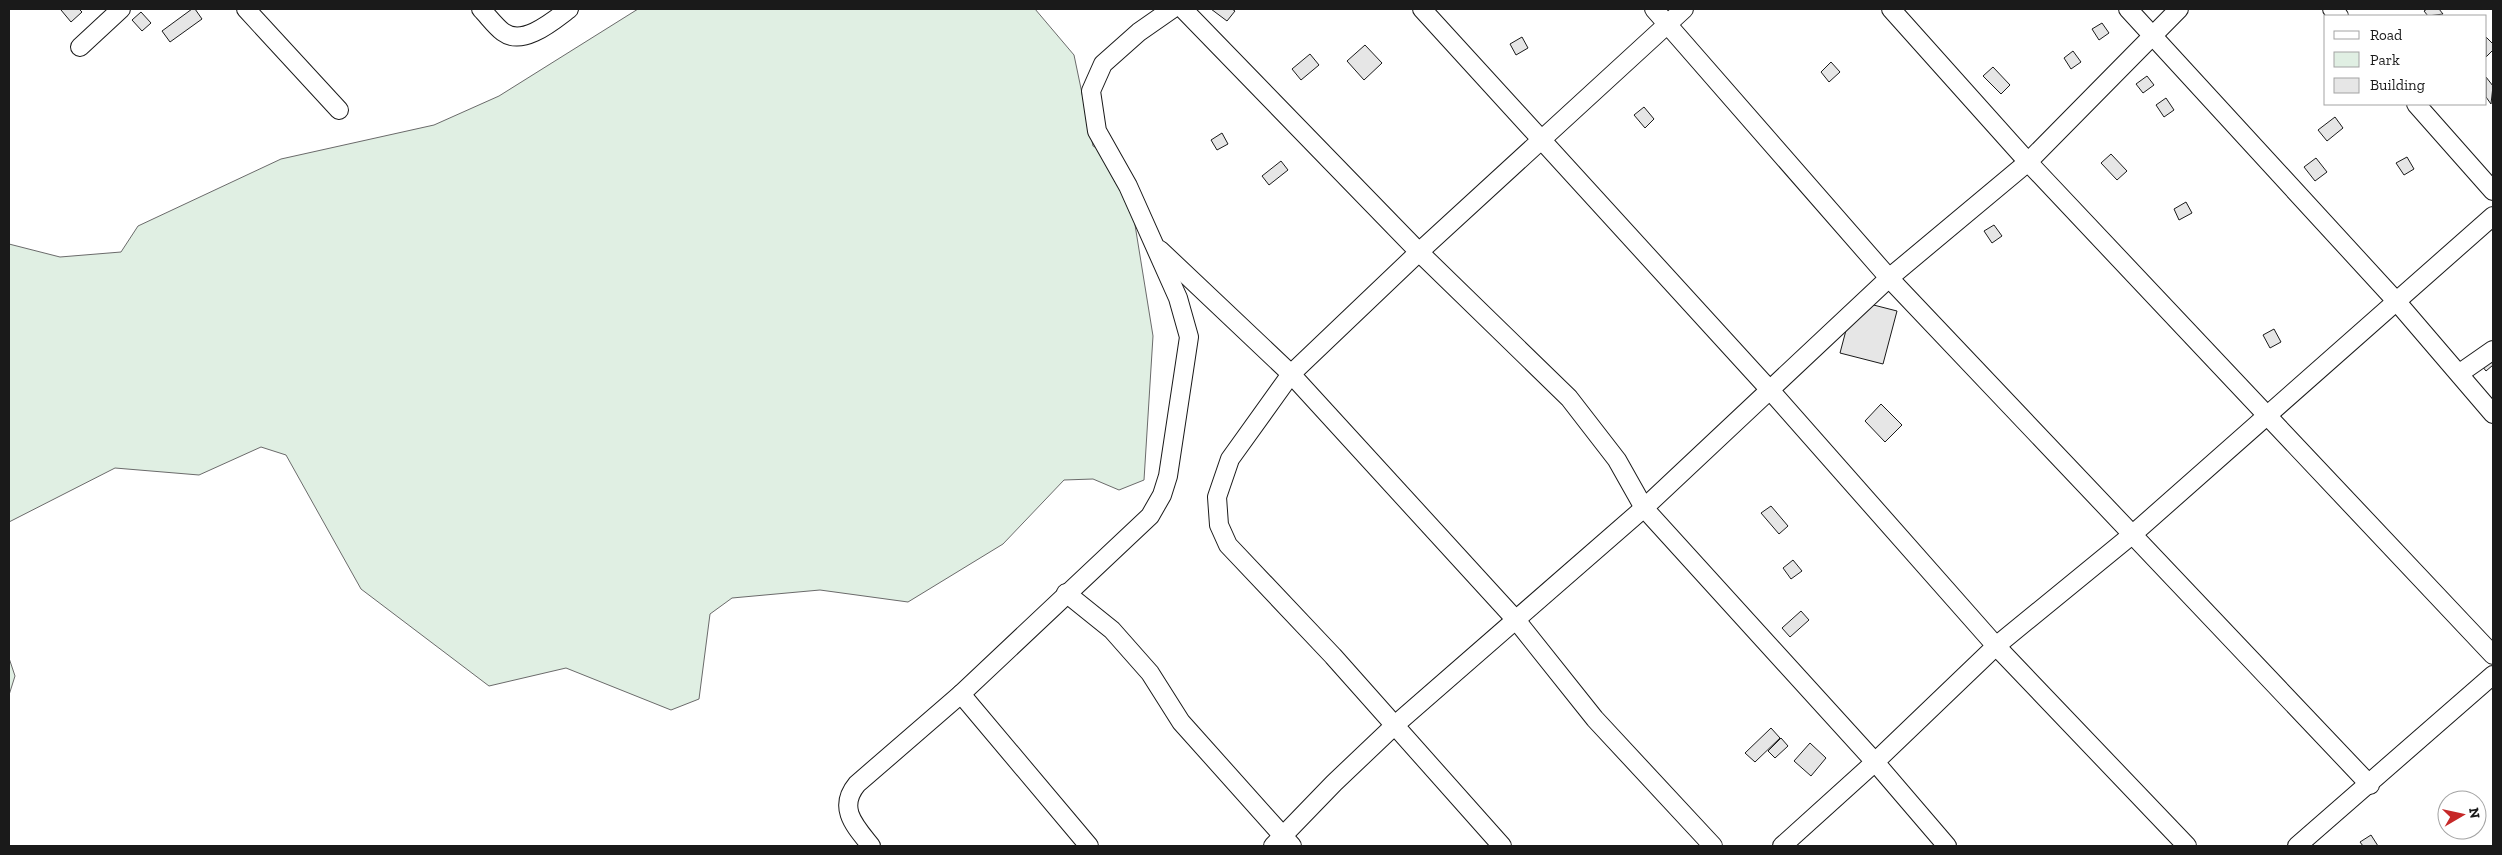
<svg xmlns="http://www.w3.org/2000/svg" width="2502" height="855" font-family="'Zilla Slab',serif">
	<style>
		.green { fill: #e0efe3; stroke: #6a6a6a }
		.building { fill: #e6e6e6; stroke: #1a1a1a }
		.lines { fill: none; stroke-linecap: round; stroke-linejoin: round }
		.minor-casing { stroke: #1a1a1a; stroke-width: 20 }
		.minor { stroke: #fff; stroke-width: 18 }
	</style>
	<rect width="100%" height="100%" fill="#fff"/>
	<!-- green -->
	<g class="green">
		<polygon points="638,9 1035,9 1074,55 1093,146 1125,163 1153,336 1144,480 1119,490 1093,479 1064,480 1003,544 908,602 820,590 732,598 710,614 699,699 671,710 566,668 489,686 361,589 286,455 261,447 199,475 115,468 9,522 9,244 60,257 121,252 138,226 281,159 434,125 499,96"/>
		<polygon points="9,658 15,676 9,695"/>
	</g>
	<!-- building -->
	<g class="building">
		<polygon points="63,9 79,9 82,12 71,22 61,10"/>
		<polygon points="192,9 195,9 202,19 170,42 162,31"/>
		<polygon points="1211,9 1232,9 1235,11 1227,21"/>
		<polygon points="2427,9 2439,9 2443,14 2428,16 2424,11"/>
		<polygon points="141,12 151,23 142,31 132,20"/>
		<polygon points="2102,23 2109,33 2099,40 2092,29"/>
		<polygon points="1522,37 1528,48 1516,55 1510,44"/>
		<polygon points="2486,37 2493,44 2493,50 2486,57"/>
		<polygon points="1365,45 1382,63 1364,80 1347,61"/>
		<polygon points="2073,51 2081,62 2071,69 2064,58"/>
		<polygon points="1310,54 1319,65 1301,80 1292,69"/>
		<polygon points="1831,62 1840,72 1829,82 1821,72"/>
		<polygon points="1993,67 2010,85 2001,94 1983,76"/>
		<polygon points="2147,76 2154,85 2143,93 2136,84"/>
		<polygon points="2486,77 2493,86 2491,104 2486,97"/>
		<polygon points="2166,98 2174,110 2164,117 2156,105"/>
		<polygon points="1644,107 1654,119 1645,128 1634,115"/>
		<polygon points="2335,117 2343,128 2327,141 2318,130"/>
		<polygon points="1222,133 1228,144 1217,150 1211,140"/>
		<polygon points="2111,154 2127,171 2117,180 2101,163"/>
		<polygon points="2407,157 2414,169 2404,175 2396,163"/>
		<polygon points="2316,158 2327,172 2315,181 2304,167"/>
		<polygon points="1281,161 1288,170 1269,185 1262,176"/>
		<polygon points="2186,202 2192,213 2179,220 2174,209"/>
		<polygon points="1994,225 2002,236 1992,243 1984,231"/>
		<polygon points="1854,300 1897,311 1883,364 1840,353"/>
		<polygon points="2274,329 2281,342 2270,348 2263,335"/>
		<polygon points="2488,354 2493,365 2486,371 2478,361"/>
		<polygon points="1881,404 1902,425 1885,442 1865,421"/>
		<polygon points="1771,506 1788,526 1779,534 1761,513"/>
		<polygon points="1793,560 1802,571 1791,579 1783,568"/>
		<polygon points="1801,611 1809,620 1790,637 1782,628"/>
		<polygon points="1771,728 1780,738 1755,762 1745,753"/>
		<polygon points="1781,738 1788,746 1775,758 1768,751"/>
		<polygon points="1810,743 1826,758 1811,776 1794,761"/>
		<polygon points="2371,835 2378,846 2363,846 2360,842"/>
	</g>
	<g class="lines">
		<!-- minor casing -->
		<g class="minor-casing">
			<g id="minor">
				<polyline points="246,9 339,110"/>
				<path d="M481 9C488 16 495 26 503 32 523 47 553 21 569 9"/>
				<polyline points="1183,9 1419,252 1569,398 1617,460 1644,508 1875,762 1947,846"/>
				<polyline points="1422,9 1769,389 1996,646 2187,846"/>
				<polyline points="1654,9 1889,278 2370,785"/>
				<polyline points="1891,9 2028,162 2493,655"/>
				<polyline points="2128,9 2397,302 2493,414"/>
				<polyline points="2332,9 2339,16"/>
				<polyline points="80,47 121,9"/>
				<polyline points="2416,104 2493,191"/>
				<polyline points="1160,250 1291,374 1516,620 1595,719 1713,846"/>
				<polyline points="2460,373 2493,350"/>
				<polyline points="1066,593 1112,630 1150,673 1181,722 1292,846"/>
				<polyline points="961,694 1089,846"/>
				<path d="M871 846C855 826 837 808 857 784L961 694 1150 516 1162 495 1168 476 1189 337 1178 298 1128 186 1097 131 1091 91 1103 64 1139 32 1172 9"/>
				<polyline points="1273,846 1334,783 1395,725 1644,508 1889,278 2028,162 2179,9"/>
				<polyline points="1502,846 1333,656 1228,545 1219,525 1217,497 1230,459 1291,374 1419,252 1684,9"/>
				<polyline points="1782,846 1875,762 1996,646 2133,534 2493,216"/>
				<polyline points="2297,846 2493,675"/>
			</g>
		</g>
		<!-- minor -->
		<use href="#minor" class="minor"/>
	</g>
	<!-- border -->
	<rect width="2502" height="855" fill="none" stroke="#1a1a1a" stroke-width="20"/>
	<!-- legend -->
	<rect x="2324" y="15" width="162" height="90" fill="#ffffff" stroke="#a3a3a3"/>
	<rect x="2334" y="31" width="25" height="8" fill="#ffffff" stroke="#a3a3a3"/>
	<text x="2370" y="40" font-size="15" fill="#1a1a1a">Road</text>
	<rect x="2334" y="52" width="25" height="15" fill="#e0efe3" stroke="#a3a3a3"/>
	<text x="2370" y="65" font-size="15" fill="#1a1a1a">Park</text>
	<rect x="2334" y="78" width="25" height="15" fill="#e6e6e6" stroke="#a3a3a3"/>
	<text x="2370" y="90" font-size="15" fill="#1a1a1a">Building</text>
	<!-- north arrow -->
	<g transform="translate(2462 815) rotate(81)"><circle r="24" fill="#ffffff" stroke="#a3a3a3"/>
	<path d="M0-4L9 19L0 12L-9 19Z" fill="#c62828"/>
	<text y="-8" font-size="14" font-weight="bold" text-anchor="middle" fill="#1a1a1a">N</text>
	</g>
</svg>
